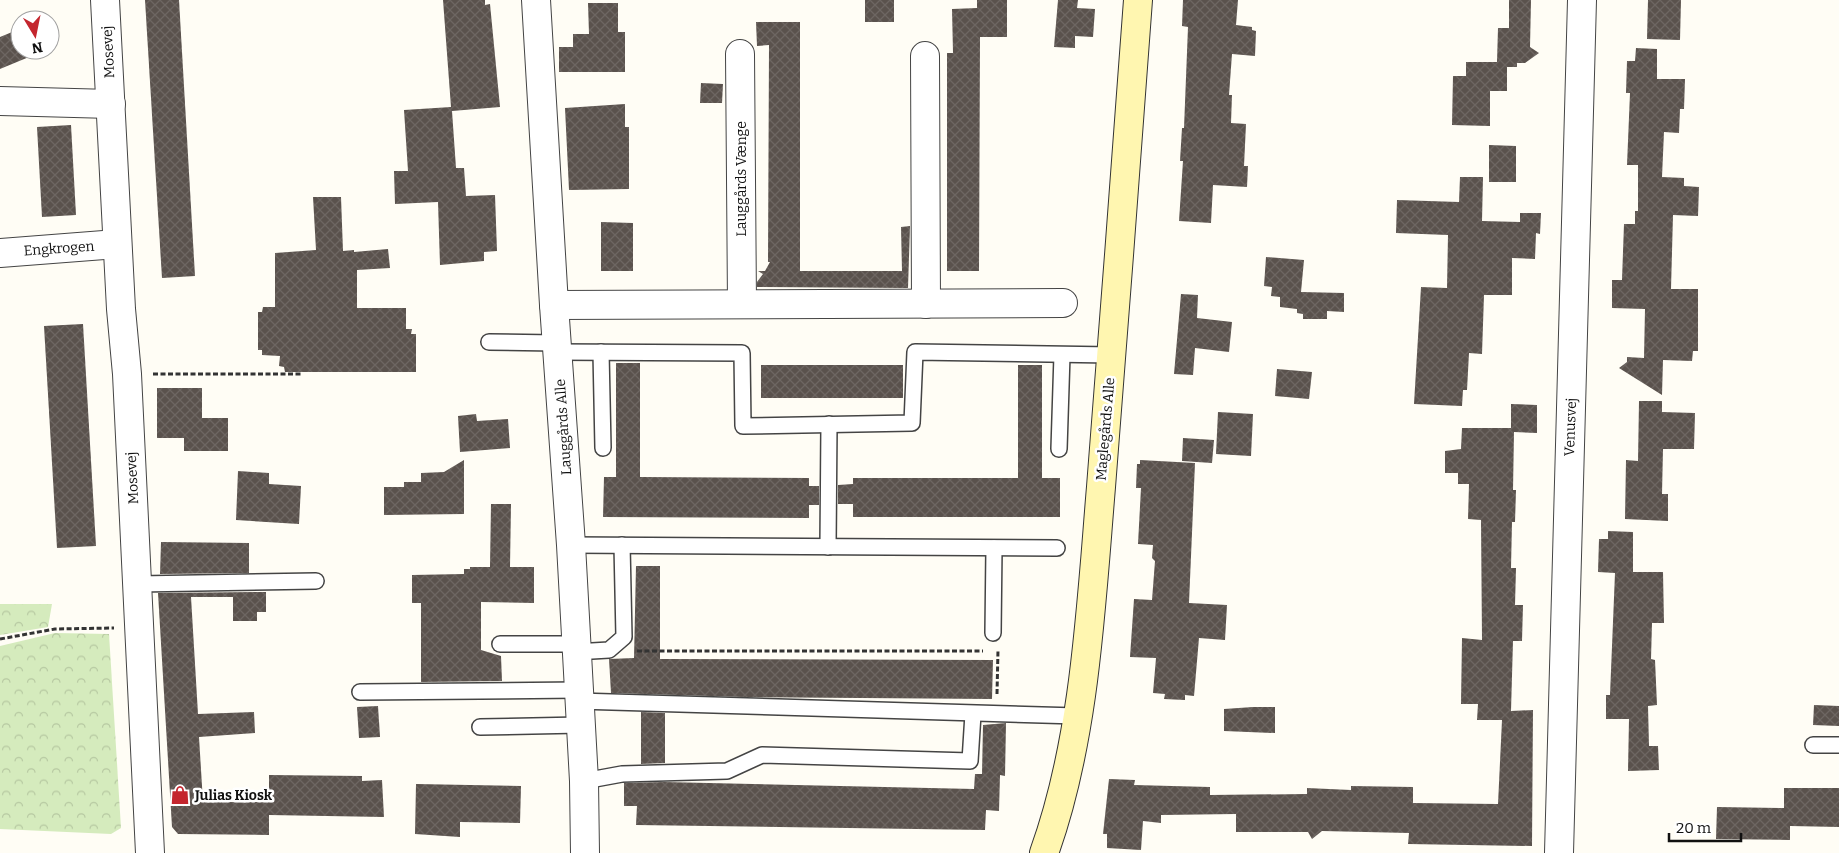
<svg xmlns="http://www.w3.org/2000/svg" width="1839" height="853" font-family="Bitter,serif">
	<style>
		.park { fill: url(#park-crowns) }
		.building { fill: url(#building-cross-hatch) }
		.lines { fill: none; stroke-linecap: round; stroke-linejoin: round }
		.lane-casing { stroke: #444; stroke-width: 18 }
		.street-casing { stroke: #444; stroke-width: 30 }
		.secondary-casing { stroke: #333; stroke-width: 30 }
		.path { stroke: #333; stroke-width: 3; stroke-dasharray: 5 2.5; stroke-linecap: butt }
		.lane { stroke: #fff; stroke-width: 15 }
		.street { stroke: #fff; stroke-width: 28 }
		.secondary { stroke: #fff6b0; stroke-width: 28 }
		.labels { text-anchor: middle; stroke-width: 5; stroke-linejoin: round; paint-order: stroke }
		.street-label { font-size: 14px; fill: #111; stroke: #fff }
		.poi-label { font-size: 14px; font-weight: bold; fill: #111; stroke: #fff; text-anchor: start }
	</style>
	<defs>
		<pattern id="park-crowns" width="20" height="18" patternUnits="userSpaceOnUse" patternTransform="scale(1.25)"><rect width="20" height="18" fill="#d5ebbd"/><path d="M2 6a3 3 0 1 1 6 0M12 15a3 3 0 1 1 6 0" fill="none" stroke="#b6c8a1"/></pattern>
		<pattern id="building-cross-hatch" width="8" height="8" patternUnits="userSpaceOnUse" patternTransform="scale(1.25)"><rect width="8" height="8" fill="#5a524d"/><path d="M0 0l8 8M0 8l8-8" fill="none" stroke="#6d6662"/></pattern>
	</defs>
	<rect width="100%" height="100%" fill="#fffdf5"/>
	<!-- park -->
	<g class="park">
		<polygon points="0,604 52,604 48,627 0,635"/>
		<polygon points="55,633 109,634 121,828 111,834 0,829 0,646"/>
	</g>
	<!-- building -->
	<g class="building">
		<polygon points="145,0 179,0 195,276 162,278"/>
		<polygon points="443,0 485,0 485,5 490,4 500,107 452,111 456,168 464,168 466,196 495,195 497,251 484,252 484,261 440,265 438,202 395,204 394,171 408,171 404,110 451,107"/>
		<rect x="865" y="0" width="29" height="22"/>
		<polygon points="977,0 1007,0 1007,37 980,37 979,271 947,271 947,53 953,53 952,9 977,8"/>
		<polygon points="1058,0 1078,0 1077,8 1095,9 1093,37 1075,36 1075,48 1054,47"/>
		<polygon points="1183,0 1238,0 1236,25 1252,27 1252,30 1256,31 1255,56 1232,54 1229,95 1232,95 1231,123 1246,124 1244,166 1248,166 1247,187 1213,185 1211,223 1179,221 1183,161 1180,161 1182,128 1184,128 1188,27 1182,26"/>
		<polygon points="1509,0 1531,0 1530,47 1539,53 1525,63 1517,63 1517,67 1507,67 1507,91 1490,91 1490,126 1452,125 1453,76 1466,76 1466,62 1497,62 1498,28 1509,28"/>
		<polygon points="1648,0 1681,0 1680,40 1647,39"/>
		<polygon points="588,3 618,3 618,32 625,32 625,72 559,72 559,47 573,47 573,34 589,34"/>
		<polygon points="756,22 800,22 800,271 902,271 901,227 910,226 908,288 757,287 757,282 763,274 758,271 765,271 770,262 768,262 769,45 757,46"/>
		<polygon points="17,30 20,36 20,50 26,50 29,57 0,69 0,37"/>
		<polygon points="1636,48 1657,49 1657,79 1685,79 1684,109 1680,109 1679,133 1664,132 1662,177 1684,178 1684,186 1699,187 1698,216 1673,215 1671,289 1698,289 1698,351 1693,351 1692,361 1663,360 1662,395 1619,368 1627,362 1627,357 1644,358 1645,309 1612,308 1612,280 1622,280 1624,224 1635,224 1635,211 1638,211 1638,165 1627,165 1630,93 1626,93 1627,61 1635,61"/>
		<polygon points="701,83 723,84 722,103 700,103"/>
		<polygon points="625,104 625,127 629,127 629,189 569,190 565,108"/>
		<polygon points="71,125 76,215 42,217 37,127"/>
		<polygon points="1489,145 1516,146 1516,182 1489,182"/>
		<polygon points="1460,177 1483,177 1482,221 1520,222 1520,213 1541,213 1540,234 1536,233 1535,259 1512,258 1512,295 1484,295 1482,354 1469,353 1467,390 1463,390 1462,406 1414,404 1421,287 1447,288 1448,235 1396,233 1397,200 1459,202"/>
		<polygon points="313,197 341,197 343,251 354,250 354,252 388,249 390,268 357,270 357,308 406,308 406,329 412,329 411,334 416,334 416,372 285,372 284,367 279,366 280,356 262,355 262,350 258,350 258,312 262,312 263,307 275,307 275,253 316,250"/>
		<polygon points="601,222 633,223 633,271 601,271"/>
		<polygon points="1266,257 1304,260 1301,292 1344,293 1344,312 1327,311 1327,319 1303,319 1303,314 1297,313 1297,309 1280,307 1280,297 1271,296 1272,287 1264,286"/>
		<polygon points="1181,294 1198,295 1197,318 1232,322 1229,352 1195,348 1193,375 1174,374"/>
		<polygon points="83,324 96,546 57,548 44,326"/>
		<polygon points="616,363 640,363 640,477 809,478 809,486 819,486 819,505 809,505 809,518 603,517 604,477 616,477"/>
		<rect x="761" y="365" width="142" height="33"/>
		<polygon points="1018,365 1042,365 1042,478 1060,478 1060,517 853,517 853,504 838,504 838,485 853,484 853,478 1018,478"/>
		<polygon points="1277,369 1312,372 1309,399 1275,396"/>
		<polygon points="157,388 202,388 202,418 228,418 228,451 184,451 184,438 157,438"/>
		<polygon points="1639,401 1662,401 1662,412 1695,413 1694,449 1663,449 1662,494 1668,494 1668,521 1625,519 1626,460 1638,461"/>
		<polygon points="1511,404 1537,405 1537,433 1514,432 1513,490 1516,490 1515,522 1512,522 1511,568 1516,568 1515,605 1523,605 1522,641 1513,641 1511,711 1533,710 1532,846 1408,844 1409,833 1322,831 1312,839 1308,832 1236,832 1236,814 1161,815 1161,823 1143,821 1141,850 1107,848 1107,834 1103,834 1109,779 1135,780 1134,785 1210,787 1210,795 1307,794 1307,788 1351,790 1351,786 1413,787 1413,803 1498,804 1502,720 1477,720 1478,704 1461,704 1462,638 1482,640 1481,520 1468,519 1469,484 1458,484 1458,473 1445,473 1445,451 1461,449 1462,428 1511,428"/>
		<polygon points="1218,412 1253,414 1251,456 1216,454"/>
		<polygon points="476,414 477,421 508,419 510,448 460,452 458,416"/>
		<polygon points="1183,438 1214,440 1212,463 1182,461"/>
		<polygon points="464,460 464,514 384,515 384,487 404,487 404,482 421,482 421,473 444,472"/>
		<polygon points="1140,460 1195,463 1189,603 1227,605 1225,640 1199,638 1194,696 1185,695 1185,700 1164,699 1165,694 1153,693 1156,658 1130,657 1134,599 1152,600 1155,561 1152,558 1153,545 1138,544 1141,488 1136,488 1137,464 1140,464"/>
		<polygon points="238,471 269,473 269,484 301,486 299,524 236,520"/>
		<polygon points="491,504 511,504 510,567 534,567 534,603 481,602 481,650 501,656 502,681 421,682 421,603 412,603 412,575 464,574 464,569 470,569 470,567 490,567"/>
		<polygon points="1608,531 1633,532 1633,572 1663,572 1664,623 1652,623 1651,659 1655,660 1657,705 1648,706 1649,746 1658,746 1659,770 1628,771 1629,719 1606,719 1606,695 1610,695 1615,573 1598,572 1599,539 1608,539"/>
		<polygon points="161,542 249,543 249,573 160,574"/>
		<polygon points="636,566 660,566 660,659 993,660 992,699 744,697 611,693 609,659 634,658"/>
		<polygon points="266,592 266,612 257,612 257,621 233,621 233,597 191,597 198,714 254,712 255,733 199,737 203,802 269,802 269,775 362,776 362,781 382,780 384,817 269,815 269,835 178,834 172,827 158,593"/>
		<polygon points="1814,705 1839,706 1839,726 1813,725"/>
		<polygon points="378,706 380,737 359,738 357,707"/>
		<polygon points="1253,707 1275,707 1275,733 1224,731 1224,709"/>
		<polygon points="641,712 665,713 665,763 641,764"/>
		<polygon points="1006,723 1005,776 1000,775 999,811 986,810 985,830 636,825 637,806 624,806 624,783 664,782 974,789 975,774 982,774 983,725"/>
		<polygon points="416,784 521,786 520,823 460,822 460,837 415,834"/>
		<polygon points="1784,788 1839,788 1839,827 1790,826 1790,840 1716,839 1717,807 1784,808"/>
	</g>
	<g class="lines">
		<!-- lane casing -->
		<g class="lane-casing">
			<g id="lane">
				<polyline points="489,342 556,343"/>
				<polyline points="557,352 742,353 743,426 912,423 915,352 1112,355"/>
				<polyline points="601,352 603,448"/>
				<polyline points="1059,449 1062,355"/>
				<polyline points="571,545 1057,548"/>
				<polyline points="828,547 829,424"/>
				<polyline points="138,584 316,581"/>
				<polyline points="993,633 994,548"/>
				<polyline points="500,644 575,644"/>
				<polyline points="575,652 609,650 624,637 622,545"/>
				<polyline points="360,692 579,690"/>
				<polyline points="578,701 1077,716"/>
				<polyline points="480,727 581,725"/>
				<polyline points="1813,745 1839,745"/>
				<polyline points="584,781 622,774 727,771 762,755 970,761 973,714"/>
			</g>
		</g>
		<!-- street casing -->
		<g class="street-casing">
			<g id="street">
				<polyline points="105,0 121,309 127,374 150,853"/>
				<polyline points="536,0 554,305 571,545 584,781 585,853"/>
				<polyline points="740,54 742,304"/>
				<polyline points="925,56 926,304"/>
				<polyline points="0,101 111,104"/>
				<polyline points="0,253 117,244"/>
				<polyline points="554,305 1063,303"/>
				<polyline points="1559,853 1582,0"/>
			</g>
		</g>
		<!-- secondary casing -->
		<g class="secondary-casing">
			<path id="secondary" d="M1044 853C1085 740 1091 606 1101 487 1114 325 1126 162 1138 0"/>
		</g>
		<!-- path -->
		<g class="path">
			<polyline points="153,374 303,374"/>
			<polyline points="0,639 55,629 114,628"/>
			<polyline points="637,651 983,651"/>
			<polyline points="997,694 998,650"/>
		</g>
		<!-- lane -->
		<use href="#lane" class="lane"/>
		<!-- street -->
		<use href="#street" class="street"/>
		<!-- secondary -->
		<use href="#secondary" class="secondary"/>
	</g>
	<!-- icons -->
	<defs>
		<g id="shop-bare" transform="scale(1.5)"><path d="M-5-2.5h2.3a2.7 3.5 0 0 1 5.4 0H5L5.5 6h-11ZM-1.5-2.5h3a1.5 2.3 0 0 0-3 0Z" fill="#c4262e" stroke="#fff" stroke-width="2.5" paint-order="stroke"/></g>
	</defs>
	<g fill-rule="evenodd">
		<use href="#shop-bare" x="180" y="795"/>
	</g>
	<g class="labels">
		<!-- street labels -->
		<g class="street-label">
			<text transform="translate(108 52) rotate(-93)" y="5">Mosevej</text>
			<text transform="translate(741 179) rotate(-90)" y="5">Lauggårds Vænge</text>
			<text transform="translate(59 248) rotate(-4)" y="5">Engkrogen</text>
			<text transform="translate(563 427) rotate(-94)" y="5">Lauggårds Alle</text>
			<text transform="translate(1570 427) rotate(-88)" y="5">Venusvej</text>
			<text transform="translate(1105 429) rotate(-85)" y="5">Maglegårds Alle</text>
			<text transform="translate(132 478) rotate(-93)" y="5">Mosevej</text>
		</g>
		<!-- poi labels -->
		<g class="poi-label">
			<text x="195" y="800">Julias Kiosk</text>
		</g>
	</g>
	<!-- north arrow -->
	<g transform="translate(35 35) rotate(170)"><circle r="24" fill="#ffffff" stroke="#a0a0a0"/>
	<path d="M0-4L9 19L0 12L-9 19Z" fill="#c4262e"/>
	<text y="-8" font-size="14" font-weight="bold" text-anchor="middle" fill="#111111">N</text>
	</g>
	<!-- scale -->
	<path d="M1669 833v8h72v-8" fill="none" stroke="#111111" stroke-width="2.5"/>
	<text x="1676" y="833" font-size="15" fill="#111111" stroke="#ffffff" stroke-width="4" paint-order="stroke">20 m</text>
</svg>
